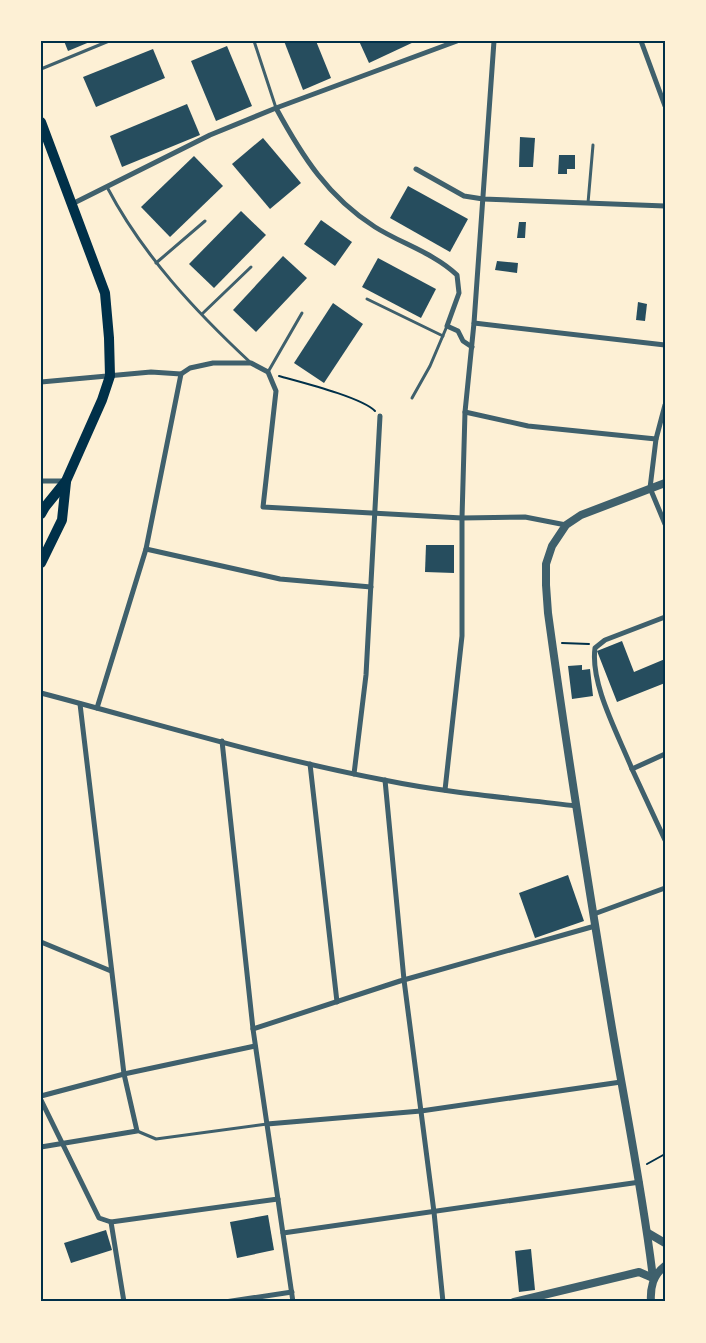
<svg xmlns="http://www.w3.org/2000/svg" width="706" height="1343" font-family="'Libre Baskerville',serif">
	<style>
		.building { fill: #264d5e }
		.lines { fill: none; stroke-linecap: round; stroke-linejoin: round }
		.path { stroke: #003049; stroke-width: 2 }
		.service { stroke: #3f606c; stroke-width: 3 }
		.minor { stroke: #3f606c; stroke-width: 5 }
		.tertiary { stroke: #3f606c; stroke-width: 8 }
		.primary { stroke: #003049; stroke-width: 10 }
		.neatline { fill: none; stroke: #003049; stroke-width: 2 }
	</style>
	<rect width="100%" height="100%" fill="#fdf0d5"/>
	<!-- building -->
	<g class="building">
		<polygon points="64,41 92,41 68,51"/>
		<polygon points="284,41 316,41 331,78 303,90"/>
		<polygon points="359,41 416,41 369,63"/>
		<polygon points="227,46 252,106 216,121 191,61"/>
		<polygon points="153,49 165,78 96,107 83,77"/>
		<polygon points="187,104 200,135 122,167 110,136"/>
		<polygon points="520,137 535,138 533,167 519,167"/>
		<polygon points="263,138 301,183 270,209 232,164"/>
		<polygon points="559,155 575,155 575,169 567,169 567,174 558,174"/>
		<polygon points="194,156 223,186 170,237 141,207"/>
		<polygon points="408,186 468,219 450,252 390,218"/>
		<polygon points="241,211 266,235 214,288 189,264"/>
		<polygon points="321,220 352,242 335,266 304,244"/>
		<polygon points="519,222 526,222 525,238 517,238"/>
		<polygon points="283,256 307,278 256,332 233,310"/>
		<polygon points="378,258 436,289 421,318 362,287"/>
		<polygon points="497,261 518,263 517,273 495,270"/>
		<polygon points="638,302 647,304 645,321 636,320"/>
		<polygon points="333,303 363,324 324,383 294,363"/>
		<polygon points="426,545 454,545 454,573 425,572"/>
		<polygon points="622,641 634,672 665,659 665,683 617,702 597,651"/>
		<polygon points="582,665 582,670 590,669 593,696 572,699 568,666"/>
		<polygon points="568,875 584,921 535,938 519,893"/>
		<polygon points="268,1215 274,1250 237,1258 230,1222"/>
		<polygon points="106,1230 112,1250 71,1263 64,1243"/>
		<polygon points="531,1249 535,1290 519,1292 515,1251"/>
	</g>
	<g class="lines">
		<!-- path -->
		<g class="path">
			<path d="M279 376C300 382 361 397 375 411"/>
			<polyline points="562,643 589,644"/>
			<polyline points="647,1164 665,1154"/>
		</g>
		<!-- service -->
		<g class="service">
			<polyline points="254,41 276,108"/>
			<polyline points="41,69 109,41"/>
			<path d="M107 187C142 254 195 311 251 363"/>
			<polyline points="588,203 593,145"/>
			<polyline points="156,263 205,221"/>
			<polyline points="367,299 443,336"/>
			<polyline points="202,314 251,267"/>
			<polyline points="268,372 302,313"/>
			<polyline points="412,398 430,366 447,326"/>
			<polyline points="137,1131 156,1139 267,1124"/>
		</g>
		<!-- minor -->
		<g class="minor">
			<polyline points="641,41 665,106"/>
			<path d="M276 108C302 156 328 197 375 227 402 244 434 253 457 275L459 293 447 326 458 331 463 341 472 347"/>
			<polyline points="416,169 464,196 483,199 665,206"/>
			<polyline points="72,204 210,135 276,108 457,41"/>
			<polyline points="474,323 665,345"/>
			<polyline points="41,382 151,372 181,374 190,368 213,363 251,363 268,372 276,391 263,507 462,518 525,517 566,525"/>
			<polyline points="665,405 656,439 650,488 665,524"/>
			<polyline points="465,412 528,426 656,439"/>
			<polyline points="41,481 66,481"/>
			<polyline points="146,549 280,579 371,587"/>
			<path d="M41 693C155 723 268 758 384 780 447 793 512 798 576 806"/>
			<polyline points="97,708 146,549 181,374"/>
			<polyline points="222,741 253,1029 293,1302"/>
			<polyline points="665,754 632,769 665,840"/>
			<polyline points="310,764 337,1002"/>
			<path d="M632 769C618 734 590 684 595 648L605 640 665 617"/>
			<polyline points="354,774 366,675 380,416"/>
			<polyline points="385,780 404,980 434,1212 443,1302"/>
			<polyline points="445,790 462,636 462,518 465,412 474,323 494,41"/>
			<polyline points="594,914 665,888"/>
			<polyline points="41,942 111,971"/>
			<polyline points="253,1029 400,981 595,926"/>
			<polyline points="41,1096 124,1074 255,1046"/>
			<polyline points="41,1100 99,1218 111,1222"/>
			<polyline points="267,1124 421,1111 621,1082"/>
			<polyline points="41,1147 137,1131 124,1074 80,704"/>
			<polyline points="283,1233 640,1182"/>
			<polyline points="124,1302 111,1222 278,1199"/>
			<polyline points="225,1302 292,1292"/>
		</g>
		<!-- tertiary -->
		<g class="tertiary">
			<polyline points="648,1233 665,1243"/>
			<path d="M653 1278C643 1194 626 1111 612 1028 589 890 567 752 548 613L546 585V564L552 546 566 525 581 515 665 483"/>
			<polyline points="514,1302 639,1272 653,1278"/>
			<path d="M651 1302C650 1287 653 1275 665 1266"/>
		</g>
		<!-- primary -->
		<g class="primary">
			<polyline points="41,122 105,293 109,338 110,376 102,400 66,481 45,507 41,514"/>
			<polyline points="41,563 62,520 66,482"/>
		</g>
	</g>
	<!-- border -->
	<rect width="706" height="1343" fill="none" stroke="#fdf0d5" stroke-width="85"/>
	<rect x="42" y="42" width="622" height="1258" class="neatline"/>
</svg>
